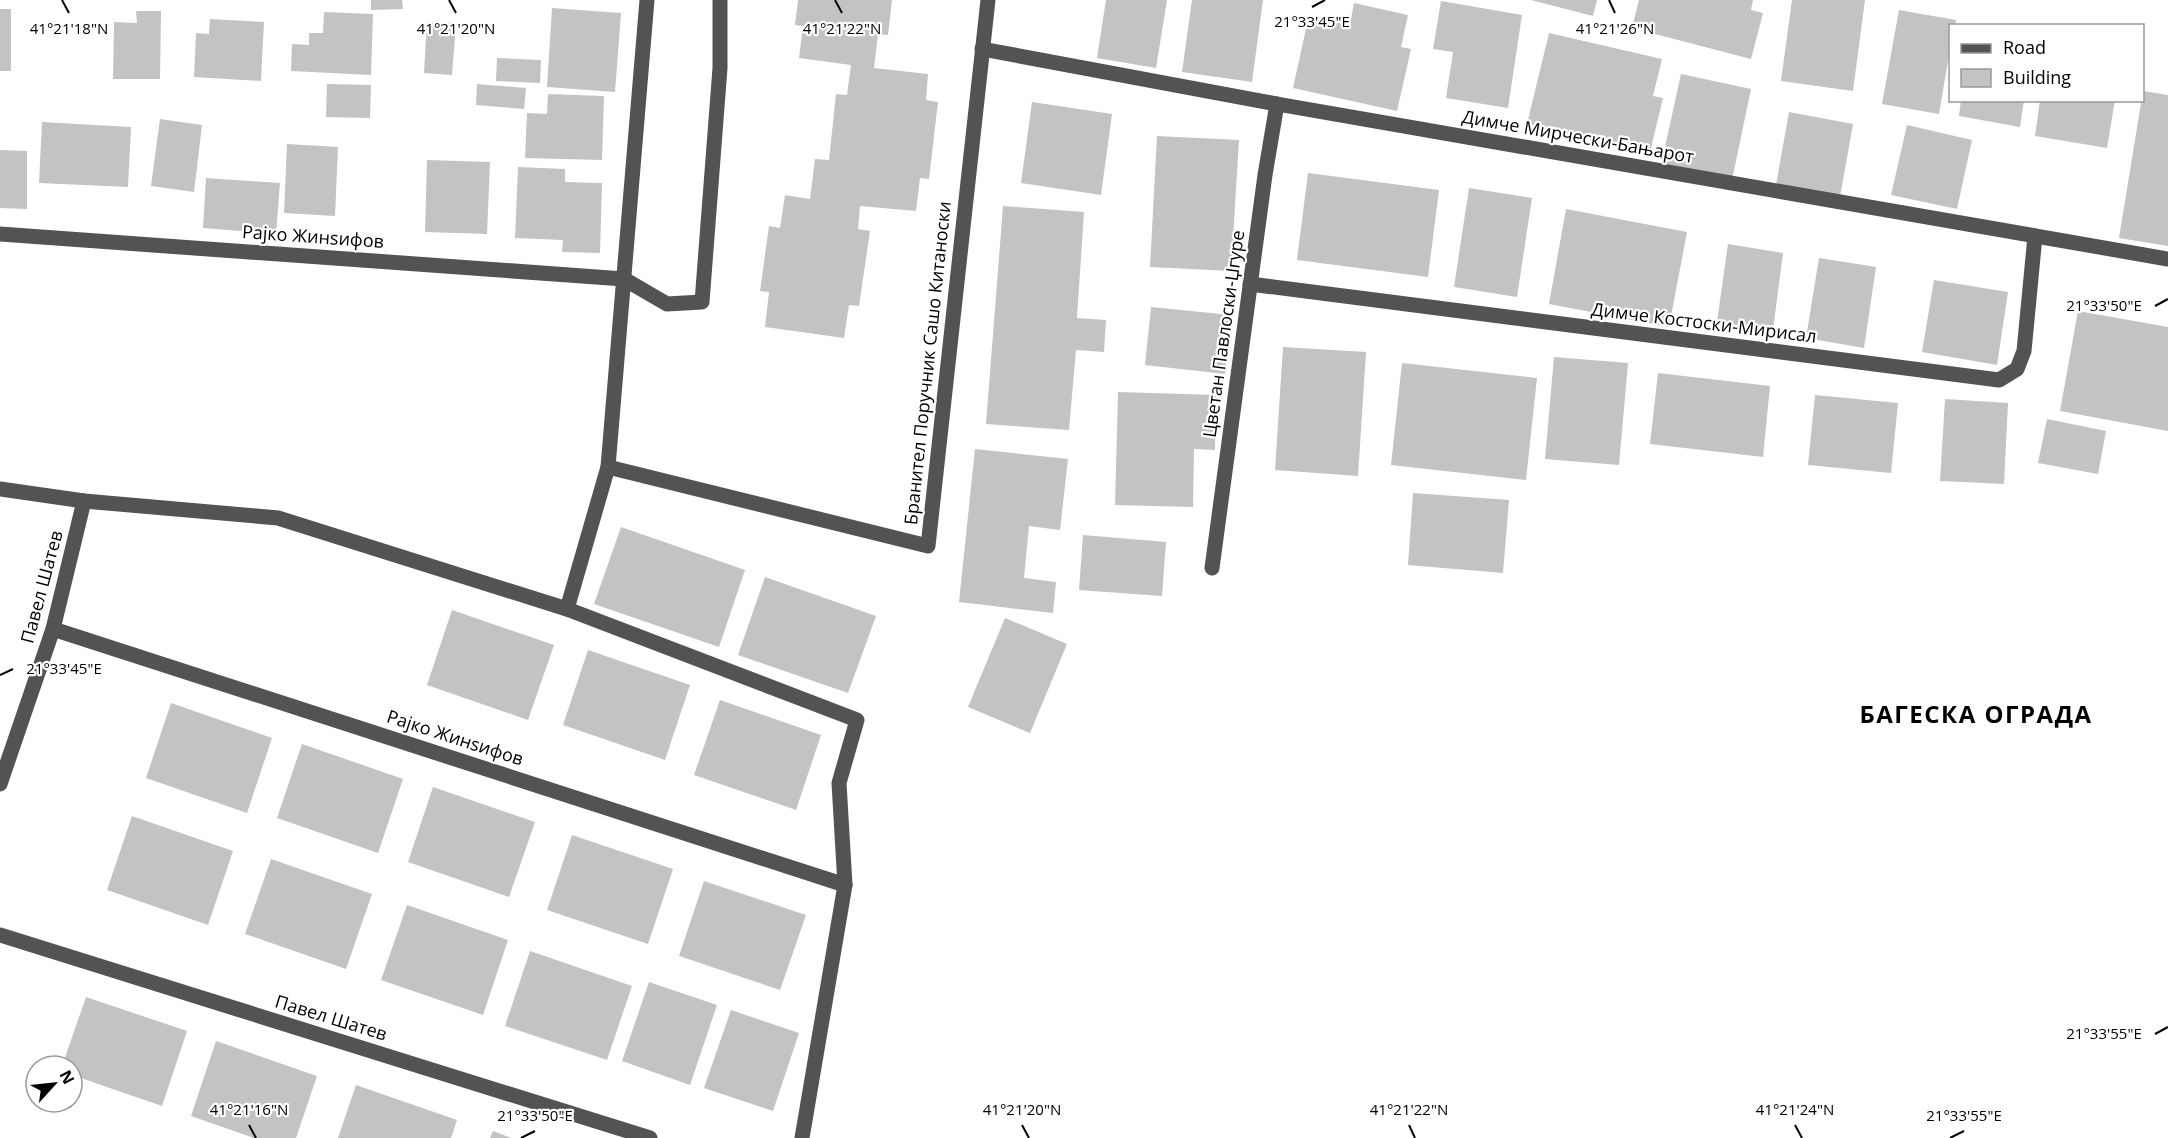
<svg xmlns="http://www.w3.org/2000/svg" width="2168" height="1138" font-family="'Open Sans',sans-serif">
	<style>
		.building { fill: #c3c3c3 }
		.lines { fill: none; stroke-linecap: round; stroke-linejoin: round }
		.minor { stroke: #535353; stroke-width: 15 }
		.ticks { fill: none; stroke: #000; stroke-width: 2 }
		.labels { text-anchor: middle; stroke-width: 4.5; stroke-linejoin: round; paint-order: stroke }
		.street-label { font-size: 18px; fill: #000; stroke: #fff }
		.district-label { font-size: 24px; font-weight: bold; letter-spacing: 1.5px; fill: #000; stroke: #fff }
		.ticks-label { font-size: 15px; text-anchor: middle; fill: #000; stroke: #fff; stroke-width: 4.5; stroke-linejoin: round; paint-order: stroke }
	</style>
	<rect width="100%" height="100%" fill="#fff"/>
	<!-- building -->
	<g class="building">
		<polygon points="371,0 402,0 403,9 371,10"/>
		<polygon points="798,0 892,0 888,35 878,34 874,68 928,74 926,100 938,102 929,179 920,178 916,211 860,206 858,229 870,231 859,306 849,305 844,338 765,327 769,292 760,291 769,226 780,228 785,195 810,199 815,159 829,160 836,94 847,95 851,65 799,58 803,26 795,25"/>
		<polygon points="1106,0 1167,0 1156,68 1097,58"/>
		<polygon points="1192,0 1263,0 1252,82 1182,72"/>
		<polygon points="1531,0 1597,0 1593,16"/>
		<polygon points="1639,0 1753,0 1751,10 1763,13 1751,59 1632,28"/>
		<polygon points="1792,0 1865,0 1853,91 1781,81"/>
		<polygon points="1441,1 1522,15 1508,108 1446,98 1453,52 1433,49"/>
		<polygon points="1354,3 1408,15 1401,47 1411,49 1397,111 1293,88 1309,15 1350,24"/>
		<polygon points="552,8 621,13 615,92 547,87"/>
		<rect x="0" y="9" width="11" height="62"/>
		<polygon points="1899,10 1956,20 1955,26 1950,26 1950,49 1939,114 1882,104"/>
		<polygon points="136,11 161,11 160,79 113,79 114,22 137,23"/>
		<polygon points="324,12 373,14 371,75 291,71 292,44 309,45 309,33 323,33"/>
		<polygon points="210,19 264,22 261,81 194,77 196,33 209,34"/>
		<polygon points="427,22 456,24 452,75 424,73"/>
		<polygon points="1549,33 1662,59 1653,96 1663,98 1650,152 1527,124"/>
		<polygon points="497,58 541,60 540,83 496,81"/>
		<polygon points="1681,74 1751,89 1732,180 1661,165"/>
		<polygon points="327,84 371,85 370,118 326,117"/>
		<polygon points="477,84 526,88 524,109 476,105"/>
		<polygon points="2143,91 2168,95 2168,246 2119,238"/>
		<polygon points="548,94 604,96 602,160 525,158 527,113 547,114"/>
		<polygon points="1961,100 2024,100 2020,127 1959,116"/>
		<polygon points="2040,100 2115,100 2107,148 2035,136"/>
		<polygon points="1032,102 1112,114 1101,195 1021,183"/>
		<polygon points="1789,112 1853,124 1840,197 1776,185"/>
		<polygon points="160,119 202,125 194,192 151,186"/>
		<polygon points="42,122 131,127 128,187 39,183"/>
		<polygon points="1907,125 1972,140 1957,209 1891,195"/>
		<polygon points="1157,136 1239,140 1231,271 1150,267"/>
		<polygon points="287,144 338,147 335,216 284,213"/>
		<polygon points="0,150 27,151 27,209 0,208"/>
		<polygon points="427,160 490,162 487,234 425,232"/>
		<polygon points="518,167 565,169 565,182 602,183 600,253 562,252 563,240 515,238"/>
		<polygon points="1308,173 1439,190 1428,277 1297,260"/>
		<polygon points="206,178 280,183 276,234 203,228"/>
		<polygon points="1469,188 1532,198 1517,297 1454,287"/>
		<polygon points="1003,206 1084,212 1077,318 1106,320 1104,352 1076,350 1069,430 986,424"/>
		<polygon points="1566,209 1687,232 1669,327 1549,304"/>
		<polygon points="1728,244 1783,253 1773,330 1717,322"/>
		<polygon points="1819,258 1876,267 1864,348 1806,338"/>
		<polygon points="1934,280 2008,292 1997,365 1922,352"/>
		<polygon points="1151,307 1231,315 1225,374 1145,365"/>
		<polygon points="2078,311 2168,327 2168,431 2060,411"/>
		<polygon points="1283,347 1366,352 1358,476 1275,470"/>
		<polygon points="1554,357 1628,363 1619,465 1545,459"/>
		<polygon points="1402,363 1537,378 1526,480 1391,465"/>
		<polygon points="1658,373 1770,386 1763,457 1650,444"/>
		<polygon points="1118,392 1216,395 1215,450 1194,449 1193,507 1115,505"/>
		<polygon points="1815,395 1898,403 1891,473 1808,465"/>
		<polygon points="1945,399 2008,403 2004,484 1940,481"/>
		<polygon points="2047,419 2106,431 2098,474 2038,463"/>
		<polygon points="975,449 1068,459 1060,530 1029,526 1024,578 1056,582 1053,613 959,602"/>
		<polygon points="1413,493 1509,500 1503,573 1408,565"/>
		<polygon points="621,527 745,570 719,647 594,604"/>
		<polygon points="1083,535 1166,542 1162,596 1079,590"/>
		<polygon points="765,577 876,616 848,693 738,655"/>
		<polygon points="452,610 554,645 528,720 427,685"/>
		<polygon points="1005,618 1067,644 1030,733 968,707"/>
		<polygon points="588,650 690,685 665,760 563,725"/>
		<polygon points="720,700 821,735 796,810 694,775"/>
		<polygon points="171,703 272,738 247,813 146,778"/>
		<polygon points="302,744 403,779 378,853 277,818"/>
		<polygon points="433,787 535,822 509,897 408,862"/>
		<polygon points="132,816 233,851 208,925 107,890"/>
		<polygon points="572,835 673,869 648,944 547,910"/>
		<polygon points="271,859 372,894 346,969 245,934"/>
		<polygon points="704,881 806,915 780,990 679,956"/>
		<polygon points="407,905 508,940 483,1015 381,980"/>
		<polygon points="530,951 632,986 607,1060 505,1026"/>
		<polygon points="649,982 717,1005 690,1085 622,1061"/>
		<polygon points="86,997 187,1031 162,1106 72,1075 72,1066 62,1066"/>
		<polygon points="731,1010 799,1033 773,1111 704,1088"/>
		<polygon points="216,1041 317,1076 296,1138 254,1138 191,1116"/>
		<polygon points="356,1085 457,1120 451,1138 338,1138"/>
		<polygon points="493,1131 511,1138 490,1138"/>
	</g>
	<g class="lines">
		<!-- minor -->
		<g class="minor">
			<polyline points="982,49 1277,104 2168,259"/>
			<polyline points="0,234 624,279 667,304 702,302 720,68 720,0"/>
			<polyline points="1250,284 1999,380 2017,369 2024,351 2035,236"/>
			<polyline points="608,467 928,546 988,0"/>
			<polyline points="0,489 84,501 278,518 567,609 857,720 839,783 845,885 802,1138"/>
			<polyline points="1212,568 1265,175 1277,104"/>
			<polyline points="567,609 608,467 647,0"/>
			<polyline points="53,629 845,885"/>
			<polyline points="0,784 53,629 84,501"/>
			<polyline points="0,935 650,1138"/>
		</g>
	</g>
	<!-- ticks -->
	<path class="ticks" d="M62 0 69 13M449 0 456 13M835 0 842 13M1609 0 1615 13M1312 7 1325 0M2155 306 2168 299M0 675 13 669M2155 1034 2168 1027M249 1125 256 1138M1022 1125 1029 1138M1409 1125 1415 1138M1795 1125 1802 1138M521 1138 535 1131M1950 1138 1964 1131"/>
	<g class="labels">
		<!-- street labels -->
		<g class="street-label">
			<text transform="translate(1578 137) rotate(10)" y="6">Димче Мирчески-Бањарот</text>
			<text transform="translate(313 237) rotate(4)" y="6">Рајко Жинѕифов</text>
			<text transform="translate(1704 323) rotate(7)" y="6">Димче Костоски-Мирисал</text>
			<text transform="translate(1224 334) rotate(-82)" y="6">Цветан Павлоски-Џгуре</text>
			<text transform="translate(928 363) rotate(-84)" y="6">Бранител Поручник Сашо Китаноски</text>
			<text transform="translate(42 587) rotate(-75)" y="6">Павел Шатев</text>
			<text transform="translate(455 738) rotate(18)" y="6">Рајко Жинѕифов</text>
			<text transform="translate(331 1018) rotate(17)" y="6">Павел Шатев</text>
		</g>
		<!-- district labels -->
		<g class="district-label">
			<text x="1976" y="723">БАГЕСКА ОГРАДА</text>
		</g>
	</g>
	<g class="ticks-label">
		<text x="1312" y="27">21°33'45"E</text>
		<text x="69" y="34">41°21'18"N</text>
		<text x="456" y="34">41°21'20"N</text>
		<text x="842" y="34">41°21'22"N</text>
		<text x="1615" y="34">41°21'26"N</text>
		<text x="2104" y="311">21°33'50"E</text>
		<text x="64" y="674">21°33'45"E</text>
		<text x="2104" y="1039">21°33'55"E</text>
		<text x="249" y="1115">41°21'16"N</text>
		<text x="1022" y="1115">41°21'20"N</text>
		<text x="1409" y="1115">41°21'22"N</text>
		<text x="1795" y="1115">41°21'24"N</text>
		<text x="535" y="1121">21°33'50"E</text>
		<text x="1964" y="1121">21°33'55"E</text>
	</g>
	<!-- legend -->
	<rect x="1949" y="24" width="195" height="78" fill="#ffffff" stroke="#999999" stroke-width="1.5"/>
	<rect x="1961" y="44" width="30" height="9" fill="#535353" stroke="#999999" stroke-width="1.5"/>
	<text x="2003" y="54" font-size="18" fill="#000000">Road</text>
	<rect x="1961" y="69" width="30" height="18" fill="#c3c3c3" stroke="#999999" stroke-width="1.5"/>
	<text x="2003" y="84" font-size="18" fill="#000000">Building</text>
	<!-- north arrow -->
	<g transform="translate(54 1084) rotate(63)"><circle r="28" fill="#ffffff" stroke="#999999" stroke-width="1.5"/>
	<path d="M0-4.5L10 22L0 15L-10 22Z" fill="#000000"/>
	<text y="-9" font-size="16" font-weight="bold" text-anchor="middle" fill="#000000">N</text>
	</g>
</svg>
